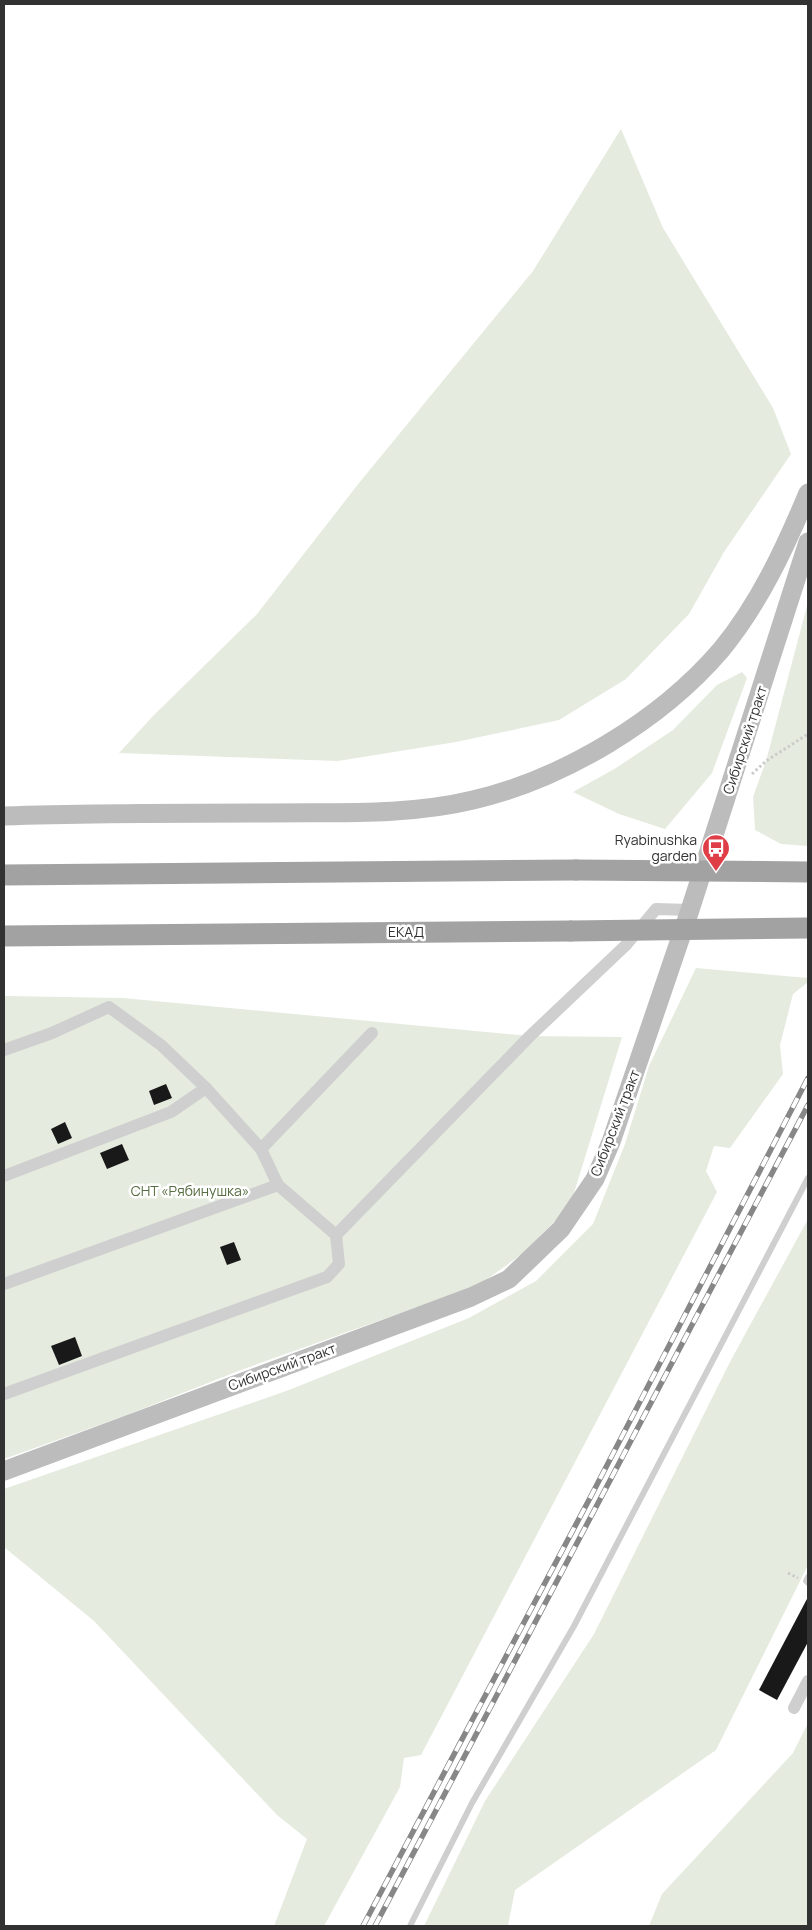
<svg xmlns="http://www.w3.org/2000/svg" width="812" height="1930" font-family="Manrope,sans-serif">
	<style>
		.green { fill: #e5ebde }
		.building { fill: #191919 }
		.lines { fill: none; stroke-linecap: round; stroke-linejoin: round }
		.path { stroke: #ccc; stroke-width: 3; stroke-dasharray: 2.5 2.5; stroke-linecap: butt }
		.service { stroke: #cfcfcf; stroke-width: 6 }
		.minor { stroke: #cfcfcf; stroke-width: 12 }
		.secondary { stroke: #bcbcbc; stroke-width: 19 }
		.trunk { stroke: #a2a2a2; stroke-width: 21 }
		.rail-casing { stroke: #878787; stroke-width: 5.5 }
		.rail { stroke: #fff; stroke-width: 4; stroke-dasharray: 11; stroke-linecap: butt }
		.trunk-bridge { stroke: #a2a2a2; stroke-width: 21 }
		.labels { text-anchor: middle; stroke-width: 5; stroke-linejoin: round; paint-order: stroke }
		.street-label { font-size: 14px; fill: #323232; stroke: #fff }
		.poi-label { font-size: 14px; fill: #323232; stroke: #fff; text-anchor: end }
		.park-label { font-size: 14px; fill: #556d40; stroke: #fff }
	</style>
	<rect width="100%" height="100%" fill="#fff"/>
	<!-- green -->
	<g class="green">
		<polygon points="621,129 663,228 773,408 791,454 724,552 689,614 626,679 559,720 456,742 338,761 119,753 153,716 257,614 359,483 533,271"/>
		<polygon points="808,602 808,846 781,844 755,830 753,797 766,761"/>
		<polygon points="742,672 747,678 712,773 665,829 619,814 573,792 616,768 673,730 717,685"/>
		<polygon points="696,968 808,978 808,982 793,994 780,1045 783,1074 730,1148 714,1146 706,1171 717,1192 421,1755 404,1758 400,1787 324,1926 274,1926 307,1839 277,1815 94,1621 4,1547 4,1489 289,1390 469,1318 536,1281 593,1224 625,1144 649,1066"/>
		<polygon points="4,996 123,998 530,1036 622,1037 570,1206 522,1254 479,1285 241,1370 124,1416 4,1459"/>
		<polygon points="808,1219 808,1565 716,1750 515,1890 508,1926 424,1926 485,1801 594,1634 731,1360"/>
		<polygon points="808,1723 808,1926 649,1926 662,1894 793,1753"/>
	</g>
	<!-- building -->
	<g class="building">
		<polygon points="166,1084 172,1098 154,1105 149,1091"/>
		<polygon points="65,1122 72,1138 58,1144 51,1129"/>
		<polygon points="122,1144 129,1160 107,1169 100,1153"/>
		<polygon points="234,1242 241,1260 227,1265 220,1247"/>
		<polygon points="75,1337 82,1356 59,1365 51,1346"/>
		<polygon points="808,1597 808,1642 777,1700 759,1690"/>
	</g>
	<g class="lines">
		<!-- path -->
		<g class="path">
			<polyline points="752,774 766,761 808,734"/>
			<polyline points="788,1573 798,1578"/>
		</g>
		<!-- service -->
		<g class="service">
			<polyline points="808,1577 806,1581 808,1583"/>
			<polyline points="410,1926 472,1803 574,1626 808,1178"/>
		</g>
		<!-- minor -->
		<g class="minor">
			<polyline points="4,1050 52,1033 109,1007 161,1045 206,1088 261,1149 278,1185 336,1235 339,1264 327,1277 4,1394"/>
			<polyline points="261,1149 372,1033"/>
			<polyline points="4,1176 171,1112 206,1088"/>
			<polyline points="336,1235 530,1036 626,945 656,909 690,910"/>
			<polyline points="4,1284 278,1185"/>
			<polyline points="794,1708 808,1681"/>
		</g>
		<!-- secondary -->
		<g class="secondary">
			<path d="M4 816C92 813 181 813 269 813 336 812 407 816 473 800 563 779 660 721 721 650 759 604 785 548 808 493"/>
			<polyline points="4,1471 471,1297 509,1279 561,1229 595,1179 611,1142 690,910 808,542"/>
		</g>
		<!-- trunk -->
		<g class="trunk">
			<polyline points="4,875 576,870"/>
			<polyline points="4,936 571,931"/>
		</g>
		<!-- rail casing -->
		<g class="rail-casing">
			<g id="rail">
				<polyline points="363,1926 590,1498 808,1078"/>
				<polyline points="375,1926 808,1105"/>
			</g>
		</g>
		<!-- rail -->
		<use href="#rail" class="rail"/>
		<!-- trunk-bridge -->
		<g class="trunk-bridge">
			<polyline points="576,870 808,872"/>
			<polyline points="571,931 808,928"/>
		</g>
	</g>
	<!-- icons -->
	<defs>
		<g id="bus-pin" transform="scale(1.4375)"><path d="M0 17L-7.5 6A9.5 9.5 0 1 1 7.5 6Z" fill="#e03e47" stroke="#fff"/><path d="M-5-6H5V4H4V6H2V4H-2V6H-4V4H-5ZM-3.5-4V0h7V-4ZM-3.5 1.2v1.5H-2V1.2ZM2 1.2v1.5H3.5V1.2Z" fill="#fff"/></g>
	</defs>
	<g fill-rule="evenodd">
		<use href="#bus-pin" x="716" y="848"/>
	</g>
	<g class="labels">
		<!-- street labels -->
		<g class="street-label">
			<text transform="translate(745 740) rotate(-72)" y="5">Сибирский тракт</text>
			<text x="406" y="937">ЕКАД</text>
			<text transform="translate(615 1123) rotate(-69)" y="5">Сибирский тракт</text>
			<text transform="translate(282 1367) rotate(-20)" y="5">Сибирский тракт</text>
		</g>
		<!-- poi labels -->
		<g class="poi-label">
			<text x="697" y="845">Ryabinushka<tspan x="697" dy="16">garden</tspan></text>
		</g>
		<!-- park labels -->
		<g class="park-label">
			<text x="190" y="1196">СНТ «Рябинушка»</text>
		</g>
	</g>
	<!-- border -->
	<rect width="812" height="1930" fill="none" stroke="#323232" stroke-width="10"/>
</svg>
